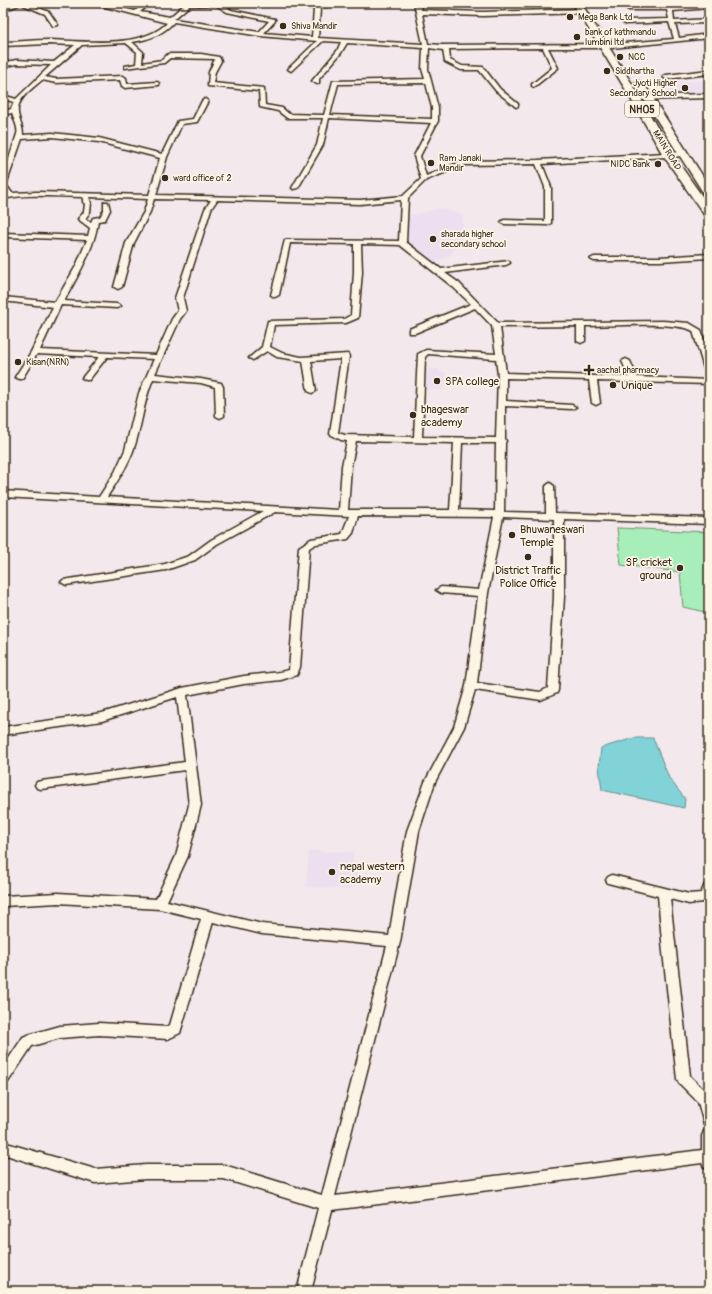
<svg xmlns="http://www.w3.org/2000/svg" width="712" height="1294" font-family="Pangolin,sans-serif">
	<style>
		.built { fill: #eddfef }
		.green { fill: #a7eebb; stroke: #718c6c }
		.water { fill: #82d3d8; stroke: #668f8e }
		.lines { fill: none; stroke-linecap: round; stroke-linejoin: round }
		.street-casing { stroke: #3b2a1e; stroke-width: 3 }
		.primary-casing { stroke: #3b2a1e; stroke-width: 3 }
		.street { fill: #fcf5e5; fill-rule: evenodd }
		.primary { fill: #fcf5e5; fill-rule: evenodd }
		.poi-dot { fill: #3b2a1e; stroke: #fcf5e5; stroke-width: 1.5 }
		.labels { text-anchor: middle; stroke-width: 3.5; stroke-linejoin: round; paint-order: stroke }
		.far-poi-label { font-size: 9px; fill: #3b2a1e; stroke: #fcf5e5; text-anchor: start }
		.far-street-label { font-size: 9px; fill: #3b2a1e; stroke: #fcf5e5 }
		.shield { fill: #fcf5e5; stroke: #75675a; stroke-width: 1 }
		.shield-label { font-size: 10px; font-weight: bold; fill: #3b2a1e }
		.poi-label { font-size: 11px; fill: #3b2a1e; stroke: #fcf5e5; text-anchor: start }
	</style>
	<rect width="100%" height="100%" fill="#f3e8eb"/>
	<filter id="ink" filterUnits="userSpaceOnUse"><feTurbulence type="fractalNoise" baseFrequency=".025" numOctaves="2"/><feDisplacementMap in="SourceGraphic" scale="8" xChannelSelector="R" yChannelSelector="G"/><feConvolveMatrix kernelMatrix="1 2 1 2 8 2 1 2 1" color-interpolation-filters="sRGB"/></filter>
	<g filter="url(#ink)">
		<!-- built -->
		<g class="built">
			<polygon points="709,81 709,95 667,97 657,82"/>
			<polygon points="442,208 462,215 463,234 451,254 434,264 406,243 404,226 409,216"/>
			<polygon points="422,369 439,369 439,372 446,373 446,379 452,379 452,383 445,384 445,390 421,389"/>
			<polygon points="309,851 353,852 352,867 358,867 357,877 351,877 350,889 306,887"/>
		</g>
		<!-- green -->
		<g class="green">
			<path d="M271 3H336L335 7C318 11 288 9 271 3Z"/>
			<polygon points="617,528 709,532 709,613 683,607 680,572 621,565"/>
		</g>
		<!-- water -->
		<polygon class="water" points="634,738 653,738 669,778 685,799 684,808 602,790 599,767 601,748"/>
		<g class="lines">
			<!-- street casing -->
			<g class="street-casing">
				<g id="street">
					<polygon points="15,3 27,3 49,12 58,25 53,26 45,14 21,4 3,11 3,7"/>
					<path d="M90 3H100L135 11 145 3H151L140 12 170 17 186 3H221L231 10 275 19V21L264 33 312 37 314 9 317 7 320 9 318 38 423 44 414 3H420L421 10 483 12 583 9 586 11 583 13 483 16 422 14 428 44 442 45 612 44 674 39 669 22 625 24 622 22 625 20 669 19 667 10H629L626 8 629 6H667L666 3H672L673 8 709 4V8L673 11 674 21 709 19V23L675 24 679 38 709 34V38L612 48H548L558 68 534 87 532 86V84L552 68 543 48 449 49 450 60 462 66 483 67 500 89 518 104V106L516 107 496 91 479 70H461L445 62 443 50 429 48 428 69 438 108V121L420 156 426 176 463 161 538 160 684 152 687 154 684 156 542 164 551 187V223L548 225 504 224 501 222 504 220 545 221V187L536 164 464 165 426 180 408 198 406 242 441 269 509 261 510 263 506 265 445 273 459 283 498 323 663 321 689 323 701 330 709 358V374L705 372 693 331C677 321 608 326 585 326V341L581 343 577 341V326L500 327 506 373 629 377 622 361 626 359 630 361 637 377 709 380V384L597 381 600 403 596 405 592 403 589 380 506 378V401L572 405 576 407 572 409 505 406V439L506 441 505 443 504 512 546 513V486L550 483 554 486 555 513 709 518V524L564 519V597L558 690 557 693 541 700 475 690 464 727 435 782 419 831 400 942 335 1196 702 1150V1136L704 1131 709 1130V1169L704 1167 702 1163 332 1210 311 1291H297L318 1208 224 1179H146L95 1183 3 1154V1142L95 1169 146 1165H224L322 1195 387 946 262 934 213 922 180 1033 168 1039 99 1035 60 1038 32 1046 8 1082 3 1084V1067L23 1037 28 1035 60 1026 99 1023 167 1027 170 1025 201 919 160 909 58 903 3 906V896L58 893 156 899 176 856 189 805 185 770 41 789 37 788 35 785 37 782 41 781 185 762 177 697 102 721 3 735V727L102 713 182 688 244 676 280 672 289 670 299 547 311 539 342 534 349 516 275 512 217 544 195 560 166 570 66 585 61 582 63 580 165 564 189 556 211 540 263 511 3 497V491L99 497 115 472 125 450 139 393 154 359 107 357 89 380H86L82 378 99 357 37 354 22 379H19L15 377 31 352 53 307 3 301V297L55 302 76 266 87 240 3 237V233L88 236 90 228 78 219 84 212 85 204 83 202V197C57 197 28 193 3 199V195L6 194C0 181 13 147 17 134 19 127 13 119 12 113L3 115V111L11 109 14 102 3 99V95L16 99 51 65 16 64 3 67V63L16 60 54 62 75 45 48 44 3 46V42C18 42 34 40 49 40 84 41 141 49 167 23ZM216 5 227 12 269 21 259 32 174 19 189 6ZM174 22 260 36 317 41 289 68 288 69 291 71 323 41 341 42 337 51 312 81 317 84 319 83V79L341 53 347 43 423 48 422 69 425 79 333 81 324 115 289 114 282 108 265 105 264 88 213 83 215 72 221 61 219 57 201 54H168L162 60 142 63 143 52 132 42C148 40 162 35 174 22ZM126 43 137 52 136 64 125 66V68L164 63 170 58 215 59 209 72 208 86 259 91 260 107 278 111 287 118H323L317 145 292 188 293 189 298 188 323 145 329 118 431 123 414 156 421 179 403 196 360 200 156 195 167 157 182 124 197 122 208 101 205 99 202 101 193 119 178 121 162 154 99 138 52 133 23 135C23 126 19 121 18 113 16 99 33 88 42 80L56 83 120 80 122 86 125 88 159 85V83L157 82 127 84 126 78 123 76 56 79 45 77 82 45ZM426 83 432 108V119L330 115 338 84ZM52 137 99 142 160 158 149 195 37 192 12 193 6 185 22 139ZM89 197 148 199 144 212 126 243 114 287 118 289 122 287 134 243 150 212 154 199 211 200 205 209 175 298 178 311 172 319 156 355 40 350 61 305 117 308 121 306 117 304 64 301C78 275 94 250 98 221L105 220 110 210 108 202H104V210L100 217 93 218 91 222 85 219 90 212 91 203ZM217 200 360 204 401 200 399 241 285 240 271 295 275 297 279 295 290 243 354 244V272L351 315 344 319 268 321 262 347 249 358 253 360 267 351 277 357 303 361 308 391 312 393 316 391 311 361 341 359 330 434 341 440 347 441 342 466 339 510 107 497C117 482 127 467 133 451 142 427 143 402 153 379L201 383 215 387 216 416 220 418 224 416 223 387 221 383 201 379 155 374 180 319 186 311 183 298 211 209ZM361 244 400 245 453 287 471 304 409 329V333H415L475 308 492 326 496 354 426 350 418 354 414 437 345 435 338 433 349 356 348 354 301 357 282 353 270 347 274 325 346 323 358 318 362 272ZM428 354 496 359 498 375 496 438 422 437 425 357ZM356 441 454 443 450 510H348L351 466ZM462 443H496L495 511 459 510ZM358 516 494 517 479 590 441 587 436 590 441 593 478 596 466 686 454 727 425 782 407 831 389 936 262 924 167 901 188 856 201 805 187 695 244 684 281 680 297 675 300 667 309 548 316 544 348 539 353 533ZM503 517 554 519V597L548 688 540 692 477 683 488 593Z"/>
					<polygon points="709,70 709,74 666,79 663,77 666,75"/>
					<polygon points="709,94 709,98 636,100 633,98 636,96"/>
					<polygon points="709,254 709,258 660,261 594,261 590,259 594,257 660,257"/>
					<polygon points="612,875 689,894 701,893 705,884 709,882 709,901 689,904 670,899 690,1076 709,1095 709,1126 704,1124 698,1102 679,1083 677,1079 663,952 658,896 608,883 606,880 608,877"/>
				</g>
			</g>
			<!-- primary casing -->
			<g class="primary-casing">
				<g id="primary">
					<polygon points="573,3 581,3 634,87 673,155 709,206 709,217 705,216 663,155 624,87"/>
					<polygon points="639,81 644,84 709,186 709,197 704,194 634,84"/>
				</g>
			</g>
			<!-- street -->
			<use href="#street" class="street"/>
			<!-- primary -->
			<use href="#primary" class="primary"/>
		</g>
	</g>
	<!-- markers -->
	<g class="poi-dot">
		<circle cx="570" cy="17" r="4"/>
		<circle cx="283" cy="26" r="4"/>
		<circle cx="577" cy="37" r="4"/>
		<circle cx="620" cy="57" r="4"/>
		<circle cx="607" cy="71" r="4"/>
		<circle cx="685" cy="88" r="4"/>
		<circle cx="431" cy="163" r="4"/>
		<circle cx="658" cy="164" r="4"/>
		<circle cx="165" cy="178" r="4"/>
		<circle cx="433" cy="239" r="4"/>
		<circle cx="18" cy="362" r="4"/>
		<path d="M587 364h4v4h4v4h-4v4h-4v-4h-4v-4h4z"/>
		<circle cx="437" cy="381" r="4"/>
		<circle cx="613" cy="385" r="4"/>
		<circle cx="413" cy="415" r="4"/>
		<circle cx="512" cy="535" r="4"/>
		<circle cx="528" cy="557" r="4"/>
		<circle cx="680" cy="568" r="4"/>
		<circle cx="332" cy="872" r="4"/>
	</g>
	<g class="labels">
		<!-- far-poi labels -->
		<g class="far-poi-label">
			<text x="578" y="20">Mega Bank Ltd</text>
			<text x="291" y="29">Shiva Mandir</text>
			<text x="585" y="35">bank of kathmandu<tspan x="585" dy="10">lumbini ltd</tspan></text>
			<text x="628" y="60">NCC</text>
			<text x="615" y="74">Siddhartha</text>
			<text x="677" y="86" text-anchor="end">Jyoti Higher<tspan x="677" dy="10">Secondary School</tspan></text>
			<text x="439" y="161">Ram Janaki<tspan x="439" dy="10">Mandir</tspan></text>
			<text x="650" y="167" text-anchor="end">NIDC Bank</text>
			<text x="173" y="181">ward office of 2</text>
			<text x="441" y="237">sharada higher<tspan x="441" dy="10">secondary school</tspan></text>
			<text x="26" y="365">Kisan(NRN)</text>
			<text x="597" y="373">aachal pharmacy</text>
		</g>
		<!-- far-street labels -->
		<g class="far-street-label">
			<text transform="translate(667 150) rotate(58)" y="3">MAIN ROAD</text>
		</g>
		<!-- shield labels -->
		<rect class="shield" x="625" y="101" width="34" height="16" rx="3"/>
		<g class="shield-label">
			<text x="642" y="113">NH05</text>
		</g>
		<!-- poi labels -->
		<g class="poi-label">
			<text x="445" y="385">SPA college</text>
			<text x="621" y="389">Unique</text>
			<text x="421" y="413">bhageswar<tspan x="421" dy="13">academy</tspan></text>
			<text x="520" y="533">Bhuwaneswari<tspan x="520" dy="13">Temple</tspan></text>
			<text x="672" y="566" text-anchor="end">SP cricket<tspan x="672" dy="13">ground</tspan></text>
			<text x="528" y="574" text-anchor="middle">District Traffic<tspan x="528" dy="13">Police Office</tspan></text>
			<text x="340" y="870">nepal western<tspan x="340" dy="13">academy</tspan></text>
		</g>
	</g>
	<!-- margin -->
	<rect width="712" height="1294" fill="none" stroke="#fcf5e5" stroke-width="16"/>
	<rect x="8" y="8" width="696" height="1278" fill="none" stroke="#3b2a1e" stroke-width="1.5" filter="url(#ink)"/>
</svg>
